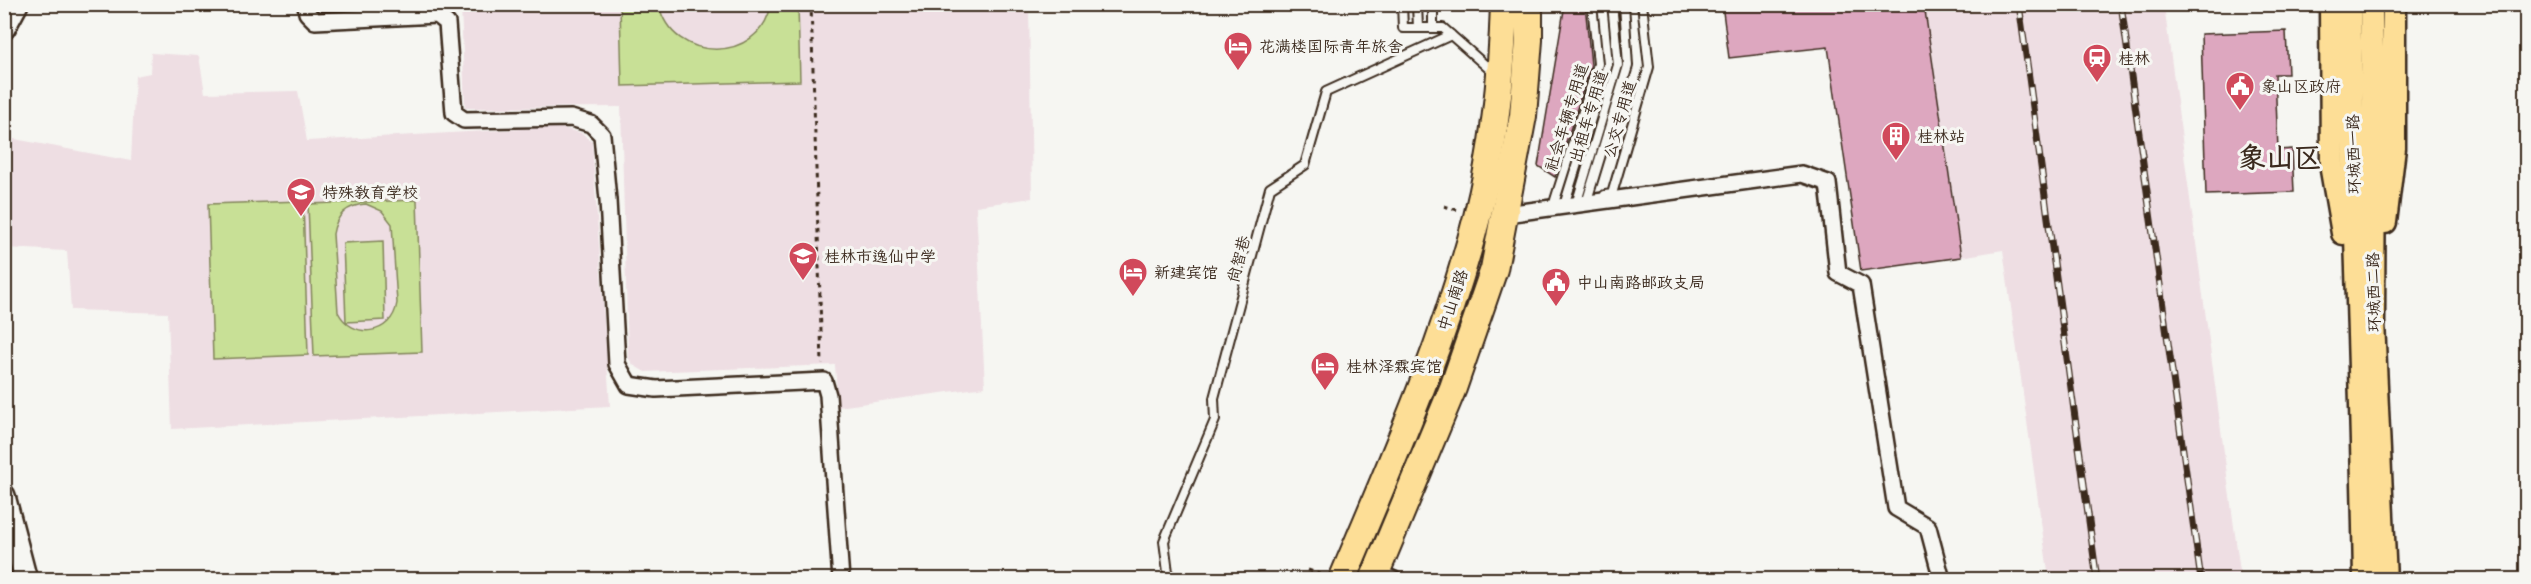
<svg xmlns="http://www.w3.org/2000/svg" width="2531" height="584" font-family="'Architects Daughter','LXGW WenKai TC',sans-serif">
	<style>
		.built { fill: #eedee3 }
		.grass { fill: #c8e096; stroke: #82855a; stroke-width: 1.5; fill-rule: evenodd }
		.building { fill: #dda7bf; stroke: #3b2a1e; stroke-width: 1.5 }
		.lines { fill: none; stroke-linecap: round; stroke-linejoin: round }
		.lane-casing { stroke: #3b2a1e; stroke-width: 12 }
		.street-casing { stroke: #3b2a1e; stroke-width: 20 }
		.secondary-casing { stroke: #3b2a1e; stroke-width: 26 }
		.primary-casing { stroke: #3b2a1e; stroke-width: 27 }
		.highway-casing { stroke: #3b2a1e; stroke-width: 30 }
		.path { stroke: #3b2a1e; stroke-width: 3; stroke-dasharray: 4.5 4.5; stroke-linecap: butt }
		.lane { stroke: #f6f6f2; stroke-width: 8 }
		.street { stroke: #f6f6f2; stroke-width: 15 }
		.secondary { stroke: #f6f6f2; stroke-width: 21 }
		.primary { stroke: #fdde96; stroke-width: 22 }
		.highway { stroke: #fdde96; stroke-width: 26 }
		.rail-casing { stroke: #3b2a1e; stroke-width: 7 }
		.rail { stroke: #f6f6f2; stroke-width: 4.5; stroke-dasharray: 14; stroke-linecap: butt }
		.labels { text-anchor: middle; stroke-width: 6; stroke-linejoin: round; paint-order: stroke }
		.poi-label { font-size: 16px; fill: #3b2a1e; stroke: #f6f6f2; text-anchor: start }
		.street-label { font-size: 16px; fill: #3b2a1e; stroke: #f6f6f2 }
		.town-label { font-size: 28px; font-weight: bold; fill: #3b2a1e; stroke: #f6f6f2 }
	</style>
	<rect width="100%" height="100%" fill="#f6f6f2"/>
	<filter id="ink" filterUnits="userSpaceOnUse"><feTurbulence type="fractalNoise" baseFrequency=".0167" numOctaves="2"/><feDisplacementMap in="SourceGraphic" scale="12" xChannelSelector="R" yChannelSelector="G"/><feConvolveMatrix kernelMatrix="1 2 1 2 8 2 1 2 1" color-interpolation-filters="sRGB"/></filter>
	<g filter="url(#ink)">
		<!-- built -->
		<g class="built">
			<polygon points="461,5 1029,5 1032,198 976,206 985,387 838,407 835,365 645,372 633,365 628,357 621,107 465,108"/>
			<polygon points="1924,5 2164,5 2241,579 2049,579 2003,250 1961,257"/>
			<polygon points="151,53 199,56 205,93 298,91 307,141 557,127 582,133 592,142 610,406 172,429 168,313 71,310 67,251 5,248 4,137 131,161 135,76 150,73"/>
		</g>
		<!-- grass -->
		<g class="grass">
			<path d="M620 5H659C672 64 760 64 771 5H798L800 81 622 86Z"/>
			<path d="M417 200 422 352 314 356 308 204ZM366 204 382 211 392 224 397 303C392 336 352 340 338 312L333 234C336 216 347 205 366 204Z"/>
			<polygon points="303,201 308,355 213,359 208,204"/>
			<polygon points="383,241 385,320 346,322 343,243"/>
		</g>
		<!-- building -->
		<g class="building">
			<polygon points="1565,4 1585,4 1591,65 1555,177 1538,166"/>
			<polygon points="1722,4 1924,4 1961,257 1861,271 1828,47 1729,58"/>
			<polygon points="2286,31 2288,74 2275,74 2278,150 2292,149 2294,192 2206,195 2201,34"/>
		</g>
		<g class="lines">
			<!-- lane casing -->
			<g class="lane-casing">
				<g id="lane">
					<polyline points="1402,4 1403,28 1443,28 1494,73"/>
					<polyline points="1417,4 1418,28"/>
					<polyline points="1433,4 1433,28"/>
					<polyline points="1605,195 1612,194 1649,67 1642,4"/>
					<polyline points="1588,197 1628,66 1624,4"/>
					<polyline points="1578,198 1618,65 1612,4"/>
					<polyline points="1566,199 1608,64 1602,4"/>
					<polyline points="1555,200 1598,64 1592,4"/>
					<polyline points="1169,580 1164,541 1215,420 1214,398 1270,188 1305,165 1326,92 1451,35"/>
				</g>
			</g>
			<!-- street casing -->
			<g class="street-casing">
				<g id="street">
					<polyline points="306,4 307,13 315,21 437,15 447,23 454,113 464,120 571,118 591,124 602,135 608,200 617,364 629,385 656,389 824,381 828,395 841,580"/>
					<polyline points="1506,214 1802,174 1828,183 1838,273 1861,285 1896,508 1928,527 1942,580"/>
					<polyline points="1376,572 1394,580"/>
				</g>
			</g>
			<!-- secondary casing -->
			<g class="secondary-casing">
				<g id="secondary">
					<polyline points="4,28 17,4"/>
					<polyline points="4,496 26,580"/>
				</g>
			</g>
			<!-- primary casing -->
			<g class="primary-casing">
				<g id="primary">
					<polyline points="2331,4 2332,170 2343,233"/>
					<path d="M2349 4C2354 196 2362 388 2365 580"/>
					<polyline points="2371,4 2374,136 2373,322 2385,580"/>
					<polyline points="2385,222 2394,148 2394,4"/>
				</g>
			</g>
			<!-- highway casing -->
			<g class="highway-casing">
				<g id="highway">
					<path d="M1342 580C1392 461 1445 342 1477 217 1494 149 1502 74 1504 4"/>
					<polyline points="1373,580 1453,388 1494,269 1523,116 1529,40 1529,4"/>
				</g>
			</g>
			<!-- path -->
			<g class="path">
				<polyline points="811,4 822,364"/>
				<polyline points="1444,206 1458,210"/>
				<polyline points="1308,570 1322,575"/>
			</g>
			<!-- lane -->
			<use href="#lane" class="lane"/>
			<!-- street -->
			<use href="#street" class="street"/>
			<!-- secondary -->
			<use href="#secondary" class="secondary"/>
			<!-- primary -->
			<use href="#primary" class="primary"/>
			<!-- highway -->
			<use href="#highway" class="highway"/>
			<!-- rail casing -->
			<g class="rail-casing">
				<g id="rail">
					<polyline points="2019,4 2097,580"/>
					<polyline points="2121,4 2201,580"/>
				</g>
			</g>
			<!-- rail -->
			<use href="#rail" class="rail"/>
		</g>
	</g>
	<!-- icons -->
	<defs>
		<g id="hotel-pin" transform="scale(1.5)"><path d="M0 17L-7.5 6A9.5 9.5 0 1 1 7.5 6Z" fill="#d1495b" stroke="#f6f6f2"/><path d="M-6-4.5h1.5V1H6V5H4.5V3h-9V5H-6ZM-4 0a1.8 1.8 0 1 1 3.6 0ZM.5 0V-2.5h3Q6-2.5 6 0Z" fill="#fff"/></g>
		<g id="station-pin" transform="scale(1.5)"><path d="M0 17L-7.5 6A9.5 9.5 0 1 1 7.5 6Z" fill="#d1495b" stroke="#f6f6f2"/><path d="M-3-6H3Q5-6 5-4V2Q5 4 3 4L4.5 6H3L1.5 4h-3L-3 6H-4.5L-3 4Q-5 4-5 2V-4Q-5-6-3-6ZM-3.5-4v3h7v-3ZM-3.5 1v1.5H-2V1ZM2 1v1.5H3.5V1Z" fill="#fff"/></g>
		<g id="civic-pin" transform="scale(1.5)"><path d="M0 17L-7.5 6A9.5 9.5 0 1 1 7.5 6Z" fill="#d1495b" stroke="#f6f6f2"/><path d="M-.6-6.5H3V-4.5H.6V-3L4-1V1h2V6H-6V1h2V-1L-.6-3ZM-1.2 2.5V6h2.4V2.5Z" fill="#fff"/></g>
		<g id="building-pin" transform="scale(1.5)"><path d="M0 17L-7.5 6A9.5 9.5 0 1 1 7.5 6Z" fill="#d1495b" stroke="#f6f6f2"/><path d="M-4-6H4V6H1V3H-1V6H-4ZM-2.5-4.3h1.7v1.8h-1.7ZM.8-4.3h1.7v1.8H.8ZM-2.5-1h1.7V.8h-1.7ZM.8-1h1.7V.8H.8Z" fill="#fff"/></g>
		<g id="school-pin" transform="scale(1.5)"><path d="M0 17L-7.5 6A9.5 9.5 0 1 1 7.5 6Z" fill="#d1495b" stroke="#f6f6f2"/><path d="M0-5L7-2L0 1L-7-2ZM-4 1L0 2.5L4 1V4Q0 6-4 4Z" fill="#fff"/></g>
	</defs>
	<g fill-rule="evenodd">
		<use href="#hotel-pin" x="1238" y="46"/>
		<use href="#station-pin" x="2097" y="58"/>
		<use href="#civic-pin" x="2240" y="86"/>
		<use href="#building-pin" x="1896" y="136"/>
		<use href="#school-pin" x="301" y="192"/>
		<use href="#school-pin" x="803" y="256"/>
		<use href="#hotel-pin" x="1133" y="272"/>
		<use href="#civic-pin" x="1556" y="282"/>
		<use href="#hotel-pin" x="1325" y="366"/>
	</g>
	<g class="labels">
		<!-- poi labels -->
		<g class="poi-label">
			<text x="1259" y="52">花满楼国际青年旅舍</text>
			<text x="2118" y="64">桂林</text>
			<text x="2261" y="92">象山区政府</text>
			<text x="1917" y="142">桂林站</text>
			<text x="322" y="198">特殊教育学校</text>
			<text x="824" y="262">桂林市逸仙中学</text>
			<text x="1154" y="278">新建宾馆</text>
			<text x="1577" y="288">中山南路邮政支局</text>
			<text x="1346" y="372">桂林泽霖宾馆</text>
		</g>
		<!-- street labels -->
		<g class="street-label">
			<text transform="translate(1588 116) rotate(-73)" y="6">出租车专用道</text>
			<text transform="translate(1566 117) rotate(-73)" y="6">社会车辆专用道</text>
			<text transform="translate(1619 119) rotate(-74)" y="6">公交专用道</text>
			<text transform="translate(2353 154) rotate(-91)" y="6">环城西一路</text>
			<text transform="translate(1238 259) rotate(-75)" y="6">尚智巷</text>
			<text transform="translate(2373 292) rotate(-91)" y="6">环城西二路</text>
			<text transform="translate(1452 300) rotate(-72)" y="6">中山南路</text>
		</g>
		<!-- town labels -->
		<g class="town-label">
			<text x="2280" y="167">象山区</text>
		</g>
	</g>
	<!-- margin -->
	<rect width="2531" height="584" fill="none" stroke="#f6f6f2" stroke-width="24"/>
	<rect x="12" y="12" width="2507" height="560" fill="none" stroke="#3b2a1e" stroke-width="2" filter="url(#ink)"/>
</svg>
